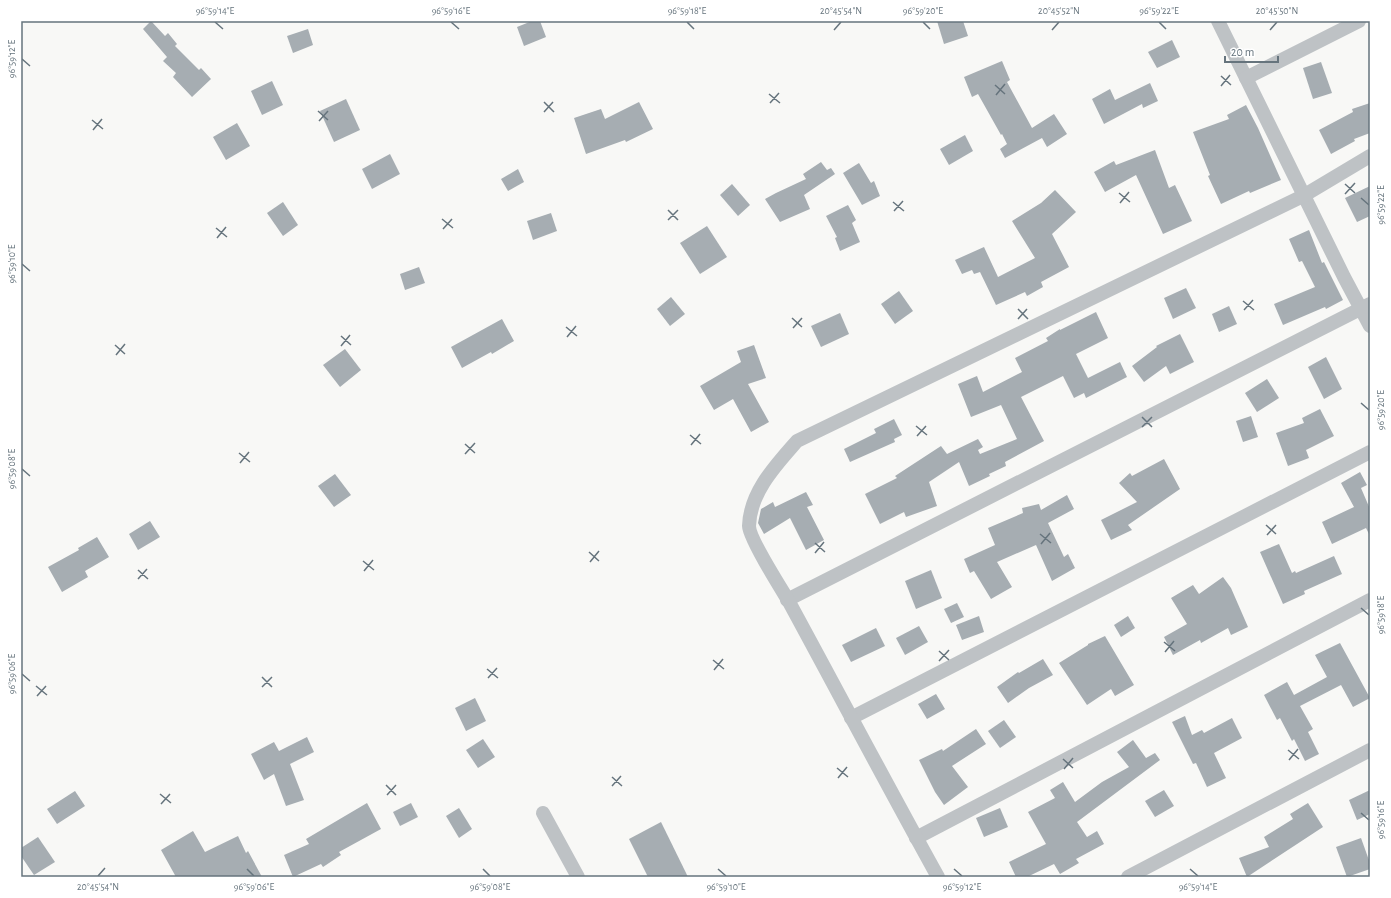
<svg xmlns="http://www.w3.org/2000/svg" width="1391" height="898" font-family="'Alegreya Sans',sans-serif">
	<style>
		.building { fill: #a6adb2 }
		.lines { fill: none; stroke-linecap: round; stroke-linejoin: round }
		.minor { stroke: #bec2c5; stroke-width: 14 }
		.ticks { fill: none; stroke: #66747d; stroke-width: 1.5 }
		.neatline { fill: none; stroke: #66747d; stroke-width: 1.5 }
		.ticks-label { font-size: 10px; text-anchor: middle; fill: #66747d }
	</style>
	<rect width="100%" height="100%" fill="#f8f8f6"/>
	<!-- building -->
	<g class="building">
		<polygon points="151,21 165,36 168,33 177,44 175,46 199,70 201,68 211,79 192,97 173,77 176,73 163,61 167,57 143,29"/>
		<polygon points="532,21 540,21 546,37 524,46 517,27"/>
		<polygon points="937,21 963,21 968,36 944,44"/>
		<polygon points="308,29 313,45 293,53 287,36"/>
		<polygon points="1172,40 1180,57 1157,68 1148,52"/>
		<polygon points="1002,61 1010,80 1007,82 1032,128 1054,114 1067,134 1047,147 1042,138 1005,158 1000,149 1007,144 1002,134 1001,135 978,94 972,97 964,77"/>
		<polygon points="1321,62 1332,93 1313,99 1303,68"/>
		<polygon points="272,81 283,105 262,115 251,91"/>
		<polygon points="1150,83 1158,101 1143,108 1142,104 1104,124 1092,99 1110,89 1115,100"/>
		<polygon points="346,99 360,130 334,142 320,111"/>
		<polygon points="639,102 653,129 626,142 625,140 586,154 574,118 601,109 605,119"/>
		<polygon points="1370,103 1370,133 1354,139 1355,141 1331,154 1319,130 1353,112 1352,109"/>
		<polygon points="1246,105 1258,128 1281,180 1250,193 1249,191 1221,204 1208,176 1210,175 1193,132 1229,119 1227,115"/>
		<polygon points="237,123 250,146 226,160 213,137"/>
		<polygon points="965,135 973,151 949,165 940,149"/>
		<polygon points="1155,150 1169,188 1175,185 1192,221 1163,234 1136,175 1105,192 1094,172 1114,161 1116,165"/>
		<polygon points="390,154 400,174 372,189 362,169"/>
		<polygon points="821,162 827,170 831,168 835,174 804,195 810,209 780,222 765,199 776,193 806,179 803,174"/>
		<polygon points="859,163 871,183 874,181 880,196 862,205 843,173"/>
		<polygon points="518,169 524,182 508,191 501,179"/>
		<polygon points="732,184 750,205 738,216 720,195"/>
		<polygon points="1370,186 1370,216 1357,222 1345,198"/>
		<polygon points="1055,190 1076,212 1052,234 1069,267 1041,282 1043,287 1027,296 1025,292 996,305 980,272 974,274 972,270 962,274 955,260 984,247 998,277 1035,258 1012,221 1041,203"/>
		<polygon points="283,202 298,225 283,236 267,213"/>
		<polygon points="848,205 856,220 852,223 860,242 840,251 835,238 837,237 826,216"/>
		<polygon points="551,213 557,231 533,240 527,221"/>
		<polygon points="707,226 727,257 700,274 680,243"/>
		<polygon points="1309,230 1322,263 1324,262 1343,300 1326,309 1325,307 1283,325 1274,304 1315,287 1302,261 1299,262 1289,239"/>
		<polygon points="419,267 425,283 405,290 400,274"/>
		<polygon points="1186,288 1196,308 1173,319 1164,298"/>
		<polygon points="899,291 913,311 895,324 881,304"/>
		<polygon points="671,297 685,314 670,326 657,309"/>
		<polygon points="1229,306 1237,324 1219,332 1212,314"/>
		<polygon points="1096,312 1108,338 1076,354 1088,378 1120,362 1127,377 1086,398 1084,393 1074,398 1063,376 1021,397 1044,441 1005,462 1006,466 989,474 990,476 969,486 959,462 929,482 937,506 906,517 904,512 880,524 865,494 897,478 895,476 941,446 947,454 978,439 983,447 978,450 980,454 1017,439 1001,405 971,417 958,384 977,376 983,392 1022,372 1015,358 1048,341 1046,338 1060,329 1060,330"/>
		<polygon points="840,313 849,334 821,347 811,326"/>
		<polygon points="502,319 514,341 492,354 491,352 462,368 451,347"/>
		<polygon points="1180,334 1194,362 1170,374 1166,366 1144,382 1132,366 1157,347 1156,346"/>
		<polygon points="754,345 766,378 748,384 769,422 751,432 733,399 714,410 700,386 741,362 737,351"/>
		<polygon points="345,349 361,370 340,387 323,365"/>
		<polygon points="1326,357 1342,389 1324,399 1308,367"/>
		<polygon points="1267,379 1279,398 1257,412 1245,393"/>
		<polygon points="1320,409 1334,436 1306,450 1309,458 1288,466 1276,433 1304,423 1302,418"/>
		<polygon points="1251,416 1258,437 1243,442 1236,421"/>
		<polygon points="894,419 902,435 894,439 895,442 850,462 844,449 876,433 874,429"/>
		<polygon points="1164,459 1180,489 1128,525 1132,530 1111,540 1101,520 1137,502 1119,483 1130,473 1132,476"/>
		<polygon points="1360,472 1367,485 1361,488 1370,509 1370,536 1366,528 1332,544 1322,522 1354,507 1341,483"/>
		<polygon points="335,474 351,495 334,507 318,486"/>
		<polygon points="806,492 813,505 807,507 824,540 806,550 790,518 764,534 758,523 761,509 773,502 775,507"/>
		<polygon points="1067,495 1074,509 1048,523 1064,557 1068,554 1075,568 1052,581 1036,545 997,562 1012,587 991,599 974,571 970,573 964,559 995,545 988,528 1023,513 1022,508 1039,504 1041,510"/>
		<polygon points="150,521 160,537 138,550 129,534"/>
		<polygon points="97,537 109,557 85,571 88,577 62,592 48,567 79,550 78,548"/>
		<polygon points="1279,544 1292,573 1295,571 1296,573 1334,556 1342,574 1304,591 1305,594 1283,604 1260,552"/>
		<polygon points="931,570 942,598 916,609 905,581"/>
		<polygon points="1223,577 1231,588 1248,627 1231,635 1228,628 1201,643 1200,640 1173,655 1164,637 1187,624 1171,598 1193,585 1199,594"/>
		<polygon points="957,603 964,617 951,623 944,609"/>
		<polygon points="979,616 984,632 962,640 956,625"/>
		<polygon points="1128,616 1135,628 1121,637 1114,625"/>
		<polygon points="919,626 928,642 905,655 896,638"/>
		<polygon points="876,628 885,646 851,662 842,645"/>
		<polygon points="1105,636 1134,685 1115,696 1111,689 1087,705 1059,663 1088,645 1088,644"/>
		<polygon points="1340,643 1370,698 1353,707 1341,685 1300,706 1313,729 1308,732 1319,754 1305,761 1294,739 1292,741 1280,718 1277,720 1264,695 1287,682 1294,695 1327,677 1315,655"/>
		<polygon points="1043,659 1053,675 1029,688 1008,703 997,687 1018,672 1019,673"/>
		<polygon points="936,694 945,709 927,719 918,704"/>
		<polygon points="475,698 486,721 466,731 455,708"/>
		<polygon points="1185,716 1192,735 1202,730 1204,733 1232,718 1242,738 1214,753 1226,778 1207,787 1196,763 1193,764 1172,722"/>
		<polygon points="1004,720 1016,737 1000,748 988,731"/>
		<polygon points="976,729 986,744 952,766 968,787 944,805 935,792 919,760 942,749 943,751"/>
		<polygon points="307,737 314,752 290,764 304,800 286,806 274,774 264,780 251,754 274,742 279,751"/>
		<polygon points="483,739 495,757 478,768 466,750"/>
		<polygon points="1133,740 1146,758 1155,753 1160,760 1077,822 1087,837 1097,831 1104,844 1076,859 1079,863 1060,874 1054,864 1027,877 1016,877 1009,862 1046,844 1028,812 1055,798 1050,790 1063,782 1075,802 1102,782 1129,767 1117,752"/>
		<polygon points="1164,790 1174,806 1155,817 1145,801"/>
		<polygon points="1370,790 1370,814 1357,820 1349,800"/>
		<polygon points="75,791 85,806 57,824 47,809"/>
		<polygon points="367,803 381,829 339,852 341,855 323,867 321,864 293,877 284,855 309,844 306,839"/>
		<polygon points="411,803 418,817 400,826 393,812"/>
		<polygon points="1308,803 1323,827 1247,877 1239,858 1269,847 1264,837 1293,819 1290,814"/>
		<polygon points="459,808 472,829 459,838 446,816"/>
		<polygon points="1000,808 1008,827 984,837 976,818"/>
		<polygon points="661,822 688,877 648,877 629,839"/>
		<polygon points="193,831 205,852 238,836 246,853 248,851 262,877 176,877 161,850"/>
		<polygon points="38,837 55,862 34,875 21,856 21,848"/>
		<polygon points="1361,838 1370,863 1370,869 1347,877 1336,847"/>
	</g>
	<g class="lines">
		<!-- minor -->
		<g class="minor">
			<polyline points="1218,21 1344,277 1370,326"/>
			<polyline points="1246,78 1359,21"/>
			<polyline points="787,600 1370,304"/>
			<polyline points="851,718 1370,452"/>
			<polyline points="543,813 578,877"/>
			<polyline points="916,838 1370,600"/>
			<path d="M938 877C887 785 838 692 788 600 780 587 749 538 749 526 750 492 776 465 797 441L1303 196 1370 156"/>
			<polyline points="1128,877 1370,750"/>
		</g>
	</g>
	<!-- ticks -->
	<path class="ticks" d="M215 22 223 29M451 22 459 29M687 22 694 29M923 22 930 29M1159 22 1166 29M834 30 841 22M1052 30 1059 22M1270 30 1277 22M22 59 30 66M1221 76 1231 85M995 85 1005 94M1221 86 1230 75M769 94 780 103M996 95 1005 84M544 102 554 112M770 103 779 93M318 111 328 120M544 112 553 102M92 120 103 129M319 121 328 111M93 130 102 119M1345 184 1355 193M1119 193 1130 202M1345 194 1355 183M1361 198 1369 205M893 202 904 211M1120 203 1129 192M668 210 678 220M894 211 903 201M442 219 453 228M668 220 678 210M216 228 227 237M443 229 452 219M217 238 226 227M22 264 30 271M1243 301 1254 310M1018 309 1028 319M1244 310 1253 300M792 318 802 327M1018 319 1027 309M566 327 577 336M793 328 802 318M341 336 351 345M567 337 576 326M115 345 125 354M341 346 350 335M116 355 125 344M1361 403 1369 410M1142 417 1152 427M916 426 927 435M1142 427 1152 417M690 435 701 444M917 436 926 426M465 444 475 453M691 445 700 434M239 453 250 462M465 454 475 443M240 463 249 452M22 469 30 476M1266 525 1276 534M1040 534 1051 543M1267 535 1276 525M815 543 825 552M1041 544 1050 533M589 552 599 561M815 553 824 542M363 561 374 570M590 562 599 551M138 570 148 579M364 571 373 560M138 579 147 569M1361 608 1369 615M1164 642 1175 651M939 651 949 660M1165 652 1174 641M713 660 724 669M939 661 949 650M487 669 498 678M714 670 723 659M22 674 30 681M262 677 272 687M488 678 497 668M36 686 47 695M262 687 272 677M37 696 46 686M1288 750 1299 759M1063 759 1073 768M1289 760 1298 749M837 768 848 777M1064 769 1073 758M612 777 622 786M838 778 847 767M386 785 396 795M612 786 621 776M160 794 171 803M387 795 396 785M161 804 170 794M1361 813 1369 820M247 869 254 876M483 869 490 876M718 869 726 876M954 869 962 876M1190 869 1198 876M98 876 105 868"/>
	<!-- border -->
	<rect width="1391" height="898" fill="none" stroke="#ffffff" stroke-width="44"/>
	<!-- scale -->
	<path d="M1225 56v6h53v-6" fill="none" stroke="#66747d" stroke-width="2"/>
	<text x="1231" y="56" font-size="12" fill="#66747d" stroke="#ffffff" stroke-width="3" paint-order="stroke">20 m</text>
	<rect x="22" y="22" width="1347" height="854" class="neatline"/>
	<g class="ticks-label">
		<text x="215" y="14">96°59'14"E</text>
		<text x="451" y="14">96°59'16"E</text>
		<text x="687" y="14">96°59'18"E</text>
		<text x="841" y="14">20°45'54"N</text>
		<text x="923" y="14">96°59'20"E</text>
		<text x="1059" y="14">20°45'52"N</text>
		<text x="1159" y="14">96°59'22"E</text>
		<text x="1277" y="14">20°45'50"N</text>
		<text transform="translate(11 59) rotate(-90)" y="4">96°59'12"E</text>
		<text transform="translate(1380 205) rotate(-90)" y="4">96°59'22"E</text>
		<text transform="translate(11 264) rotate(-90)" y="4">96°59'10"E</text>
		<text transform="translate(1380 410) rotate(-90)" y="4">96°59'20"E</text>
		<text transform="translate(11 469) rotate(-90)" y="4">96°59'08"E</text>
		<text transform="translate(1380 615) rotate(-90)" y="4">96°59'18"E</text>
		<text transform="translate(11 674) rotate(-90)" y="4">96°59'06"E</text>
		<text transform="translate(1380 820) rotate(-90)" y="4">96°59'16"E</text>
		<text x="98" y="890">20°45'54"N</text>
		<text x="254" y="890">96°59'06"E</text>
		<text x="490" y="890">96°59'08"E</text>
		<text x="726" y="890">96°59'10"E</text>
		<text x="962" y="890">96°59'12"E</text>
		<text x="1198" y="890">96°59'14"E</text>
	</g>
</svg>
